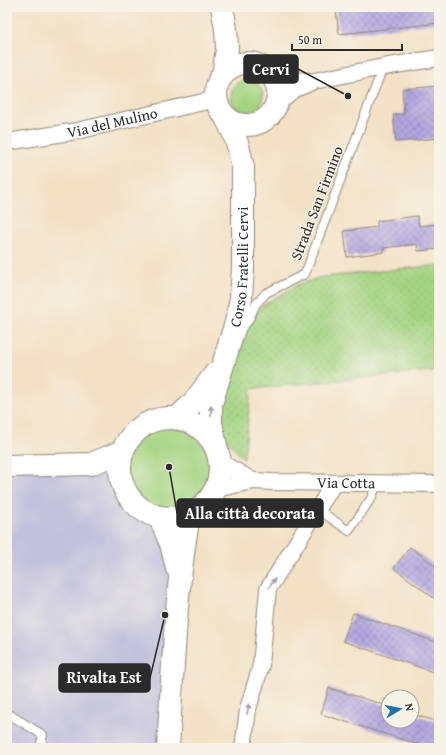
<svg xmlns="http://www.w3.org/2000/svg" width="446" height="755" font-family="'Gentium Book Plus',serif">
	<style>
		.industrial { fill: #c2c1dc }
		.grass { fill: #a4d482; stroke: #688056 }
		.park { fill: url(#park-dots); stroke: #688056 }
		.building { fill: url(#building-cross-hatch) }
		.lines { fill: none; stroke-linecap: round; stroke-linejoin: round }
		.lane-casing { stroke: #8f8678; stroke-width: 10 }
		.street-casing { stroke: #8f8678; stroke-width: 18 }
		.secondary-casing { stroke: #8f8678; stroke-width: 24 }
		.lane { stroke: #fff; stroke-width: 8 }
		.street { stroke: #fff; stroke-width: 16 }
		.secondary { stroke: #fff; stroke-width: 22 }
		.oneway { fill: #a0a0a0 }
		.labels { text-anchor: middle; stroke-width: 3; stroke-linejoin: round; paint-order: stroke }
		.street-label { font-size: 15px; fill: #2b2b2b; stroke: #f7f3e8 }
		.leader { fill: none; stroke: #2b2b2b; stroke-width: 1.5 }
		.callout-dot { fill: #2b2b2b; stroke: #f7f3e8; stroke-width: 1.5 }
		.callout { fill: #2b2b2b; stroke: #2b2b2b; stroke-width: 1.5 }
		.callout-label { font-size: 16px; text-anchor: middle; font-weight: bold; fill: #fff }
	</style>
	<defs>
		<pattern id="park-dots" width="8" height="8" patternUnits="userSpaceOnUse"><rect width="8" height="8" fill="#a4d482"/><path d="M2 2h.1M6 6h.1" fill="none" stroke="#8db670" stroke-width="1.8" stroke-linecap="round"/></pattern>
		<pattern id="building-cross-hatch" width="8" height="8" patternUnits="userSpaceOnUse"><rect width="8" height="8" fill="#b3a8e2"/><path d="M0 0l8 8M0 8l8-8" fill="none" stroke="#9289b7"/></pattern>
	</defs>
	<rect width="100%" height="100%" fill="#f7f3e8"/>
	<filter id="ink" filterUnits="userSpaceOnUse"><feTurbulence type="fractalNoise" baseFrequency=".025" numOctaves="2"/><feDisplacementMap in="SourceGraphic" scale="8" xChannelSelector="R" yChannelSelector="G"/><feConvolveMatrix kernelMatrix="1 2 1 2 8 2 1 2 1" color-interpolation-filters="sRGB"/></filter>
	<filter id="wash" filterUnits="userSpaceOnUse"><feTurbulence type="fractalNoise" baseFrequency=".012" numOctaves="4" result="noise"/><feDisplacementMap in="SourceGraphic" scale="16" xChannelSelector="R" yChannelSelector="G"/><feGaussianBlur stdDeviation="0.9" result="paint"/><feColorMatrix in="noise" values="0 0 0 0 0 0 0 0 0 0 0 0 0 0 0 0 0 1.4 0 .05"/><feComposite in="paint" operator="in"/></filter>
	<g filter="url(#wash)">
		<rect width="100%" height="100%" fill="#f3e1c6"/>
		<!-- industrial -->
		<polygon class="industrial" points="91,464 121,481 126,493 134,503 145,512 160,518 171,544 168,748 7,748 7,466"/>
		<!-- grass -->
		<g class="grass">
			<circle cx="247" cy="96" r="16"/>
			<circle cx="168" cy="469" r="42"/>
		</g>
		<!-- park -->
		<polygon class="park" points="439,265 439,370 251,389 244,459 217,430 218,395 235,347 263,305 299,284 322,277"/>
		<g id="blocks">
			<!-- building -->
			<g class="building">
				<polygon points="358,7 439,7 439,23 339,34 336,10"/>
				<polygon points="439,86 439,138 396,142 393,115 404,114 402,89"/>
				<polygon points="417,216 419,226 439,224 439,249 418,251 417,244 383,248 383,252 347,257 344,231 377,227 377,221"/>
				<polygon points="410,547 439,569 439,602 394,568"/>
				<polygon points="353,613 439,643 439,674 343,641"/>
				<polygon points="329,688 388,706 388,721 412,721 412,714 439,722 439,748 430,748 321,714"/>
			</g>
		</g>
	</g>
	<g filter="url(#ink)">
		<use href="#blocks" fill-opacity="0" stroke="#8f8678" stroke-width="1"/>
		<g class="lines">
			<!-- lane casing -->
			<g class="lane-casing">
				<g id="lane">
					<polyline points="240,330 248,321 256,304 266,293 305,274 383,67"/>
					<polyline points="316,508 349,531 372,497 377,483"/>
					<polyline points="7,713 43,735 40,748"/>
				</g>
			</g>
			<!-- street casing -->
			<g class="street-casing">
				<g id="street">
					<polyline points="267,70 289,80 311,81"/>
					<polyline points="277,104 293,90 314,81 383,67 439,58"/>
					<path id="s1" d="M7 142 77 131 216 99"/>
					<polyline points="220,462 253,481"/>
					<path id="s2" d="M216 489 253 481 272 482 439 484"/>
					<polyline points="243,748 248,709 261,665 268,589 334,483"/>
				</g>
			</g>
			<!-- secondary casing -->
			<g class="secondary-casing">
				<g id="secondary">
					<polyline points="222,7 226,29 227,49 223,75"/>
					<circle cx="247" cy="94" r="31"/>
					<circle cx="170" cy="468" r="50"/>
					<polyline points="177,418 193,403 215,374"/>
					<path id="s3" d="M217 450 211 423V404L236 322 241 298 243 269V167L238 146 233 132 225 116"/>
					<polyline points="7,466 91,464 123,451"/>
					<polyline points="160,518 171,544 177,568"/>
					<path d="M168 748C173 671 175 593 189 516"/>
				</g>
			</g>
			<!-- lane -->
			<use href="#lane" class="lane"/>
			<!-- street -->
			<use href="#street" class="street"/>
			<!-- secondary -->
			<use href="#secondary" class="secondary"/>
		</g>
		<!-- one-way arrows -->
		<defs><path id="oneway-solid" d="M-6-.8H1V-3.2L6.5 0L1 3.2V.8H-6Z"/></defs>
		<g class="oneway">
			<use href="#oneway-solid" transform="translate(211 411) rotate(-91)"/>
			<use href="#oneway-solid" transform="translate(272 583) rotate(-58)"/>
			<use href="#oneway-solid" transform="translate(248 709) rotate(-78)"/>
		</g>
	</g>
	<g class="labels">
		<!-- street labels -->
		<g class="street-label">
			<text dy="5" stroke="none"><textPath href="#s1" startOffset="107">Via del Mulino</textPath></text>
			<text transform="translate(317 203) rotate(-69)" y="5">Strada San Firmino</text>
			<text dy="5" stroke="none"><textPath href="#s3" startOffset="188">Corso Fratelli Cervi</textPath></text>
			<text dy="5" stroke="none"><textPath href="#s2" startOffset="131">Via Cotta</textPath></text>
		</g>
	</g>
	<!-- callouts -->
	<path class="leader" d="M348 96L298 69M169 467L177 513M165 615L150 678"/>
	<g class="callout-dot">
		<circle cx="348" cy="96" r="4"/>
		<circle cx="169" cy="467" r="4"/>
		<circle cx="165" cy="615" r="4"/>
	</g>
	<g class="callout">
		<rect x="244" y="55" width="54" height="28" rx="4"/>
		<rect x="177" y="499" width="146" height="28" rx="4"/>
		<rect x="59" y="664" width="91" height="28" rx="4"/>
	</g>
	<g class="callout-label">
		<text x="271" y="75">Cervi</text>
		<text x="250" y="519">Alla città decorata</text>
		<text x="104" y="683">Rivalta Est</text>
	</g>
	<!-- margin -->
	<rect width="446" height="755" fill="none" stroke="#f7f3e8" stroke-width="24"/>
	<!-- north arrow -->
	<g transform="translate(400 709) rotate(80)"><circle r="19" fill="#f7f3e8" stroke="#a5a39c"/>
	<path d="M0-3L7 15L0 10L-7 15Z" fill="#1f6fb2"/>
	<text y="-6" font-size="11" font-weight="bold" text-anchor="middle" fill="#2b2b2b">N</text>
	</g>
	<!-- scale -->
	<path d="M292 44v6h110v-6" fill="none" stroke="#2b2b2b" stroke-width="2"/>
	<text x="298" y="44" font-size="12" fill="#2b2b2b" stroke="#f7f3e8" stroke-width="3" paint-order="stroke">50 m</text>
</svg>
